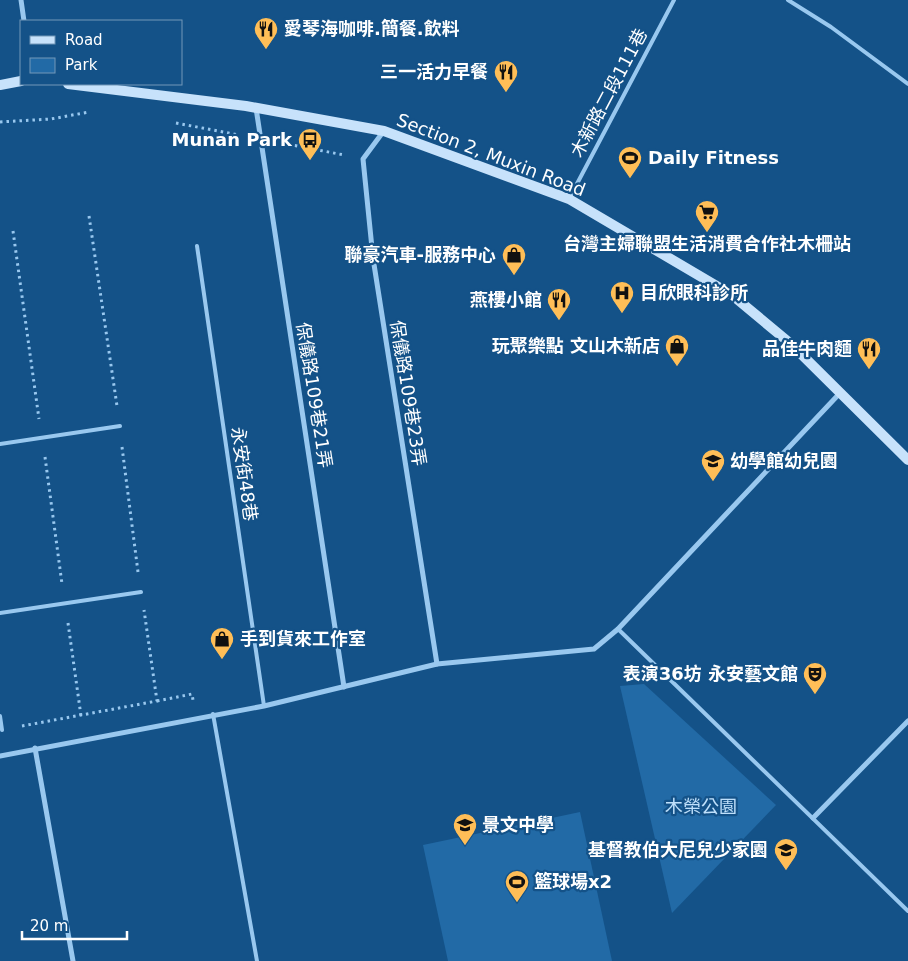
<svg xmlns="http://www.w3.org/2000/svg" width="908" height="961" font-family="'DejaVu Sans','Noto Sans TC',sans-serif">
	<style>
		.green { fill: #226aa6 }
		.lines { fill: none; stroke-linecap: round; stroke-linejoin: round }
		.path { stroke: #99c8ef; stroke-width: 3; stroke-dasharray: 2.5 4; stroke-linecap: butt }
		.lane { stroke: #99c8ef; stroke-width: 4 }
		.street { stroke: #99c8ef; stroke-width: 5 }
		.secondary { stroke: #c7e2fb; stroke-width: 10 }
		.labels { text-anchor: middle; stroke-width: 4.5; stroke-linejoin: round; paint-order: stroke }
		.poi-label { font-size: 18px; font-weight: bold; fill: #fff; stroke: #145288; text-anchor: end }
		.street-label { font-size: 18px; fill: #fff; stroke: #145288 }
		.park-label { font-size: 18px; fill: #bfe0fb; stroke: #145288 }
	</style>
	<rect width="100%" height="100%" fill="#145288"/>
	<!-- green -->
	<g class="green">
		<polygon points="644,684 776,805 672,913 620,686"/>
		<polygon points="580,812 612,961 448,961 423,845"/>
	</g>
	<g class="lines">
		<!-- path -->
		<g class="path">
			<polyline points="0,122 51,119 89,112"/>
			<polyline points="176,123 239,135"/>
			<polyline points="282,143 344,155"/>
			<polyline points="89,216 117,406"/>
			<polyline points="13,231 39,419"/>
			<polyline points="122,447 138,572"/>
			<polyline points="45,457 62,584"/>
			<polyline points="68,623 81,716"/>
			<polyline points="157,701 192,694 193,700"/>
			<polyline points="22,726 157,701 144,610"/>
		</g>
		<!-- lane -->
		<g class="lane">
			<polyline points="788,0 831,27 908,84"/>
			<polyline points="570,197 674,0"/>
			<polyline points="197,246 264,706"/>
			<polyline points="0,444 120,426"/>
			<polyline points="0,613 141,592"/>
			<polyline points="618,629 908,911"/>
			<polyline points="213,714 257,961"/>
			<polyline points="0,716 2,730"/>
		</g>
		<!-- street -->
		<g class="street">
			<polyline points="21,0 24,21"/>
			<polyline points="256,108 344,687"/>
			<polyline points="383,132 363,159 373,258 437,664"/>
			<polyline points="35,748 73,961"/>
			<polyline points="0,756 264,706 437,664 594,649 618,629 840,393"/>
			<polyline points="813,818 908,721"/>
		</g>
		<!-- secondary -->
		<g class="secondary">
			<polyline points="68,84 246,106 384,131 569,199 732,295 791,344 908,460"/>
			<polyline points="0,85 21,81"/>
		</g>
	</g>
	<!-- icons -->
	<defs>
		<g id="restaurant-pin" transform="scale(1.25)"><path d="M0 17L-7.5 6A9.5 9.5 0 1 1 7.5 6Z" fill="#ffbe57" stroke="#145288"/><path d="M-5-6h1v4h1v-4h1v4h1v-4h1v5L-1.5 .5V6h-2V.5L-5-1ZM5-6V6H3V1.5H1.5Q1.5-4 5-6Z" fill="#111"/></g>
		<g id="bus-pin" transform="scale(1.25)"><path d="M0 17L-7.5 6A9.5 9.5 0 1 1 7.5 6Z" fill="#ffbe57" stroke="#145288"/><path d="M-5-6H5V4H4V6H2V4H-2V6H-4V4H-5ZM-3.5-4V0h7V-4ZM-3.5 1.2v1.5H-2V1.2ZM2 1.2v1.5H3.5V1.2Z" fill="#111"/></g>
		<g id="stadium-pin" transform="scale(1.25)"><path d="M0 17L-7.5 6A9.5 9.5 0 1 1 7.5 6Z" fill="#ffbe57" stroke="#145288"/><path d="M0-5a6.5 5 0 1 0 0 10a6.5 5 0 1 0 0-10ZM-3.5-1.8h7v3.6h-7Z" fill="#111"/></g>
		<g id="supermarket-pin" transform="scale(1.25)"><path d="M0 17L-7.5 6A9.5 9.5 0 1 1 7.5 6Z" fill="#ffbe57" stroke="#145288"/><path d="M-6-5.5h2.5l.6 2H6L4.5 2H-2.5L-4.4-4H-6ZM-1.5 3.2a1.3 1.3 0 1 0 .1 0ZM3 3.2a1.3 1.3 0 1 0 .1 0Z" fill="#111"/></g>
		<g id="shop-pin" transform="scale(1.25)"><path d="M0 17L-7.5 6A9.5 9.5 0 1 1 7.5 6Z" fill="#ffbe57" stroke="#145288"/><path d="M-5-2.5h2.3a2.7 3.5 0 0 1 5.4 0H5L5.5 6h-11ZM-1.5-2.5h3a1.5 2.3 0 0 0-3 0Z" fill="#111"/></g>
		<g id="hospital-pin" transform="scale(1.25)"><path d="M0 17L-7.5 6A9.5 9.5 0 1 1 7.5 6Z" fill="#ffbe57" stroke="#145288"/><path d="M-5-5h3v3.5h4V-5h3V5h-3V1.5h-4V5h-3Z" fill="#111"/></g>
		<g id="school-pin" transform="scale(1.25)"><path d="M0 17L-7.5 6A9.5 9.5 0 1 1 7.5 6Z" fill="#ffbe57" stroke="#145288"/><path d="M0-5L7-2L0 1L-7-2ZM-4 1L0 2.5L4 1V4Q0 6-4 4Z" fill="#111"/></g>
		<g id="theatre-pin" transform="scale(1.25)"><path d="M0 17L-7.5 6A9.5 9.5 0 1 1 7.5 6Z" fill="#ffbe57" stroke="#145288"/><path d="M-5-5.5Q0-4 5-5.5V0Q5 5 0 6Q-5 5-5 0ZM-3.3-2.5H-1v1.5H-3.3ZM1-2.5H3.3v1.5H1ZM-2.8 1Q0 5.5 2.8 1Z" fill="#111"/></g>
	</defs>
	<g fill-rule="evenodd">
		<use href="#restaurant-pin" x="266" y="29"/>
		<use href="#restaurant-pin" x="506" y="72"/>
		<use href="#bus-pin" x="310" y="140"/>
		<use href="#stadium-pin" x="630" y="158"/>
		<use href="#supermarket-pin" x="707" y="212"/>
		<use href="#shop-pin" x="514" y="255"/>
		<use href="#hospital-pin" x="622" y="293"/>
		<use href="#restaurant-pin" x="559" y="300"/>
		<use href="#shop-pin" x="677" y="346"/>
		<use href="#restaurant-pin" x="869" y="349"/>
		<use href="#school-pin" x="713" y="461"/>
		<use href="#shop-pin" x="222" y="639"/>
		<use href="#theatre-pin" x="815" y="674"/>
		<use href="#school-pin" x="465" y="825"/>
		<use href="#school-pin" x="786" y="850"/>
		<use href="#stadium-pin" x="517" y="882"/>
	</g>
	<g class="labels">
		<!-- poi labels -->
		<g class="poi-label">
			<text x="284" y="35" text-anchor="start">愛琴海咖啡.簡餐.飲料</text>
			<text x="488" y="78">三一活力早餐</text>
			<text x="292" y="146">Munan Park</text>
			<text x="648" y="164" text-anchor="start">Daily Fitness</text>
			<text x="707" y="250" text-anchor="middle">台灣主婦聯盟生活消費合作社木柵站</text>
			<text x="496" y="261">聯豪汽車-服務中心</text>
			<text x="640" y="299" text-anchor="start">目欣眼科診所</text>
			<text x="542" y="306">燕樓小館</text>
			<text x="660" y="352">玩聚樂點 文山木新店</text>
			<text x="852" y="355">品佳牛肉麵</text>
			<text x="730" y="467" text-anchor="start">幼學館幼兒園</text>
			<text x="240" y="645" text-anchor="start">手到貨來工作室</text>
			<text x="798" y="680">表演36坊 永安藝文館</text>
			<text x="482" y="831" text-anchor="start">景文中學</text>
			<text x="768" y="856">基督教伯大尼兒少家園</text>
			<text x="534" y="888" text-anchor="start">籃球場x2</text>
		</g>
		<!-- street labels -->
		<g class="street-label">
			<text transform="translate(609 93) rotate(-62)" y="6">木新路二段111巷</text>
			<text transform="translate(491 155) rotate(21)" y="6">Section 2, Muxin Road</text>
			<text transform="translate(408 393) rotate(81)" y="6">保儀路109巷23弄</text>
			<text transform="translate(314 395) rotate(81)" y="6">保儀路109巷21弄</text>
			<text transform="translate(244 474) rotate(82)" y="6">永安街48巷</text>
		</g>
		<!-- park labels -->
		<g class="park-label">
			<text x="701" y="813">木榮公園</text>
		</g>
	</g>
	<!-- legend -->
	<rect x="20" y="20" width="162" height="65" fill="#145288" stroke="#7297b8"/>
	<rect x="30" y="36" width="25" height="8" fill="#c7e2fb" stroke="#7297b8"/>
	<text x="65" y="45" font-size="15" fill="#ffffff">Road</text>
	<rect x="30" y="58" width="25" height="15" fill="#226aa6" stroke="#7297b8"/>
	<text x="65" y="70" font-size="15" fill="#ffffff">Park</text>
	<!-- scale -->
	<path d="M22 931v8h105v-8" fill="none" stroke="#ffffff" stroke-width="2.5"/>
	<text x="30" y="931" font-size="15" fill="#ffffff" stroke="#145288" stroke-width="4" paint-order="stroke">20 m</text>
</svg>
